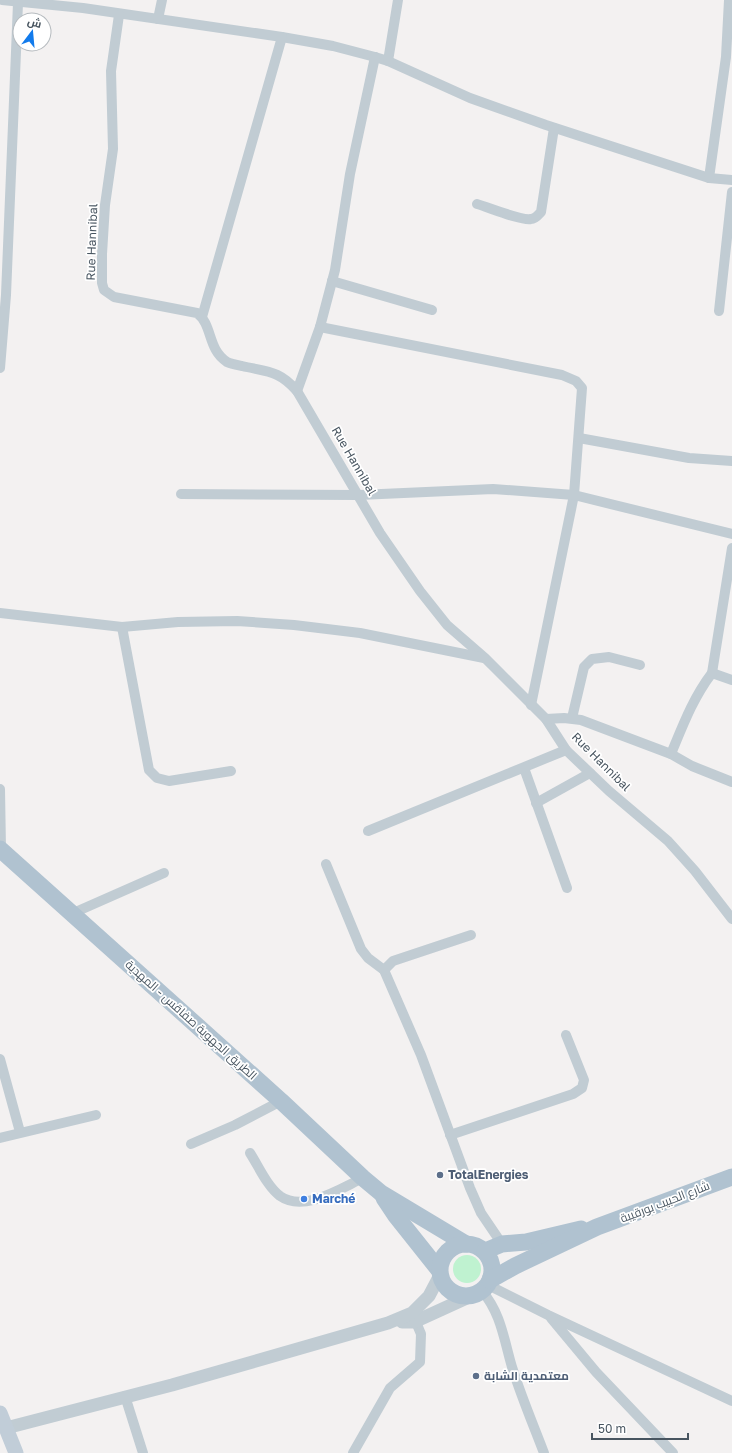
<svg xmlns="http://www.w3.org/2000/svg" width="732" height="1453" font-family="'Golos Text',Cairo,sans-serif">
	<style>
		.green { fill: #bff2d0 }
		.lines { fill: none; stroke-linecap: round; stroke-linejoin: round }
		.minor { stroke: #c1ccd3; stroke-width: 10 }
		.tertiary { stroke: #c1ccd3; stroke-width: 13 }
		.secondary { stroke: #c1cdd8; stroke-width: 15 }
		.primary { stroke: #b0c2d0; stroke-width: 17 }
		.service-dot { fill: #5c6f8a; stroke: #fff; stroke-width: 1.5 }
		.shop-dot { fill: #3f7fe0; stroke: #fff; stroke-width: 1.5 }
		.labels { text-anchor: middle; stroke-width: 3.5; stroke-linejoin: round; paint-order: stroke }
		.street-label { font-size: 12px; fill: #485560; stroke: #fff }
		.service-label { font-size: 12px; font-weight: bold; fill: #4e5e75; stroke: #fff; text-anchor: start }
		.shop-label { font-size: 12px; font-weight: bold; fill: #366cbe; stroke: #fff; text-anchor: start }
	</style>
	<rect width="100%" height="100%" fill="#f3f1f1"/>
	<!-- green -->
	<circle class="green" cx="467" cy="1269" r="14"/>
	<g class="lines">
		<!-- minor -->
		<g class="minor">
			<polyline points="2,0 83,8 282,37 333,46 375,57 388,61 470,98 546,125 709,178 732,180"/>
			<path d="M119 15 111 71 113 149 105 205 102 254V283L104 290 114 297 197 313C213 325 207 349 227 362 231 364 237 365 242 366 267 372 279 370 297 391L380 533 420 591 447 625 485 658 546 719 566 750 609 791 668 841 695 871 732 919"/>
			<polyline points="158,19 162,0"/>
			<polyline points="388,61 398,0"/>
			<polyline points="709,178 726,57 729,0"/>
			<path d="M477 204C488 207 521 221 531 219 536 219 538 215 541 212L554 128"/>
			<polyline points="332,281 432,310"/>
			<polyline points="719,311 732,192"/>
			<polyline points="202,317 282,37"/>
			<polyline points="320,327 562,375 576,381 582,388 574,495 531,705"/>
			<polyline points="0,368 6,295 18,3"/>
			<polyline points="297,391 320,327 335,270 350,174 375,57"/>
			<polyline points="579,438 689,458 732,461"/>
			<polyline points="181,494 359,495 493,489 574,495 732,534"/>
			<polyline points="0,613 122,627 178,622 237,621 294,625 360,633 484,658"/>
			<polyline points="122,627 149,770 157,778 169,781 231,771"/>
			<polyline points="712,673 732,680"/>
			<polyline points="572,718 584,667 592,659 609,657 640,665"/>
			<polyline points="546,719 564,718 581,720 671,754 692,766 732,782"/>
			<path d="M671 754C683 725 693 698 712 673L732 548"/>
			<polyline points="524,768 567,888"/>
			<polyline points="0,789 1,849"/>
			<polyline points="536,803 590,773"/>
			<polyline points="368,831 566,750"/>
			<polyline points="326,864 361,949 368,958 384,970 421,1055 470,1188 481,1213 502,1244"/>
			<polyline points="71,914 164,873"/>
			<polyline points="384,970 393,961 471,935"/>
			<polyline points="0,1059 20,1132"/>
			<polyline points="450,1135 573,1094 582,1088 584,1080 566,1035"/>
			<polyline points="0,1138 96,1115"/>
			<polyline points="191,1144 235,1125 281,1101"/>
			<path d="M250 1153C259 1167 267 1186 280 1196 304 1213 341 1188 363 1178"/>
			<polyline points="488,1285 548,1315 732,1401"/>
			<path d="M482 1291C501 1313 504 1340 512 1367 521 1396 533 1424 544 1453"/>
			<polyline points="551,1318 596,1372 673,1453"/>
			<polyline points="125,1396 143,1453"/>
			<polyline points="353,1453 390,1388 420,1362 421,1334 413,1315"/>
		</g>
		<!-- tertiary -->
		<g class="tertiary">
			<polyline points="402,1322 414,1322 471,1296"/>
			<polyline points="6,1428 172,1385 388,1323 412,1313 429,1296 440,1275"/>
		</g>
		<!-- secondary -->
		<polyline class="secondary" points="0,1413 16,1453"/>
		<!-- primary -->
		<g class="primary">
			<polyline points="0,849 281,1101 363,1178 381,1193 466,1244"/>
			<polyline points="384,1198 396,1216 439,1270"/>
			<circle cx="466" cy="1270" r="26"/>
			<polyline points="485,1251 502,1244 526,1242 581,1229"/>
			<polyline points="490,1280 515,1266 597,1227 732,1177"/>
		</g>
	</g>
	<!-- markers -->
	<g class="service-dot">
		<circle cx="440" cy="1175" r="4"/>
		<circle cx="476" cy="1376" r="4"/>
	</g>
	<circle class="shop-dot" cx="304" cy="1199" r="4"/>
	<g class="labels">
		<!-- street labels -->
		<g class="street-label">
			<text transform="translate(92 242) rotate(-88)" y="4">Rue Hannibal</text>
			<text transform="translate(354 461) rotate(60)" y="4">Rue Hannibal</text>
			<text transform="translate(601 762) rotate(45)" y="4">Rue Hannibal</text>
			<text transform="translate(191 1020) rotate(42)" y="4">الطريق الجهوية صفاقس - المهدية</text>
			<text transform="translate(665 1202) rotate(-21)" y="4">شارع الحبيب بورقيبة</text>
		</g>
		<!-- service labels -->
		<g class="service-label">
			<text x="448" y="1179">TotalEnergies</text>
			<text x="484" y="1380">معتمدية الشابة</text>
		</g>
		<!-- shop labels -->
		<g class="shop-label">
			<text x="312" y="1203">Marché</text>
		</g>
	</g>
	<!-- north arrow -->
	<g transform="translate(32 32) rotate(16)"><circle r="19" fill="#ffffff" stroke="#b6bbbf"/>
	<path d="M0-3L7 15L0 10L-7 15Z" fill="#127bec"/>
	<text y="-6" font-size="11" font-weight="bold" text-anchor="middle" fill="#485560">ش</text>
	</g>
	<!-- scale -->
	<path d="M592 1433v6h96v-6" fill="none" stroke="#485560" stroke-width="2"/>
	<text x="598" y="1433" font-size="12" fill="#485560" stroke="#ffffff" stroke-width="3" paint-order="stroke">50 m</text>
</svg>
